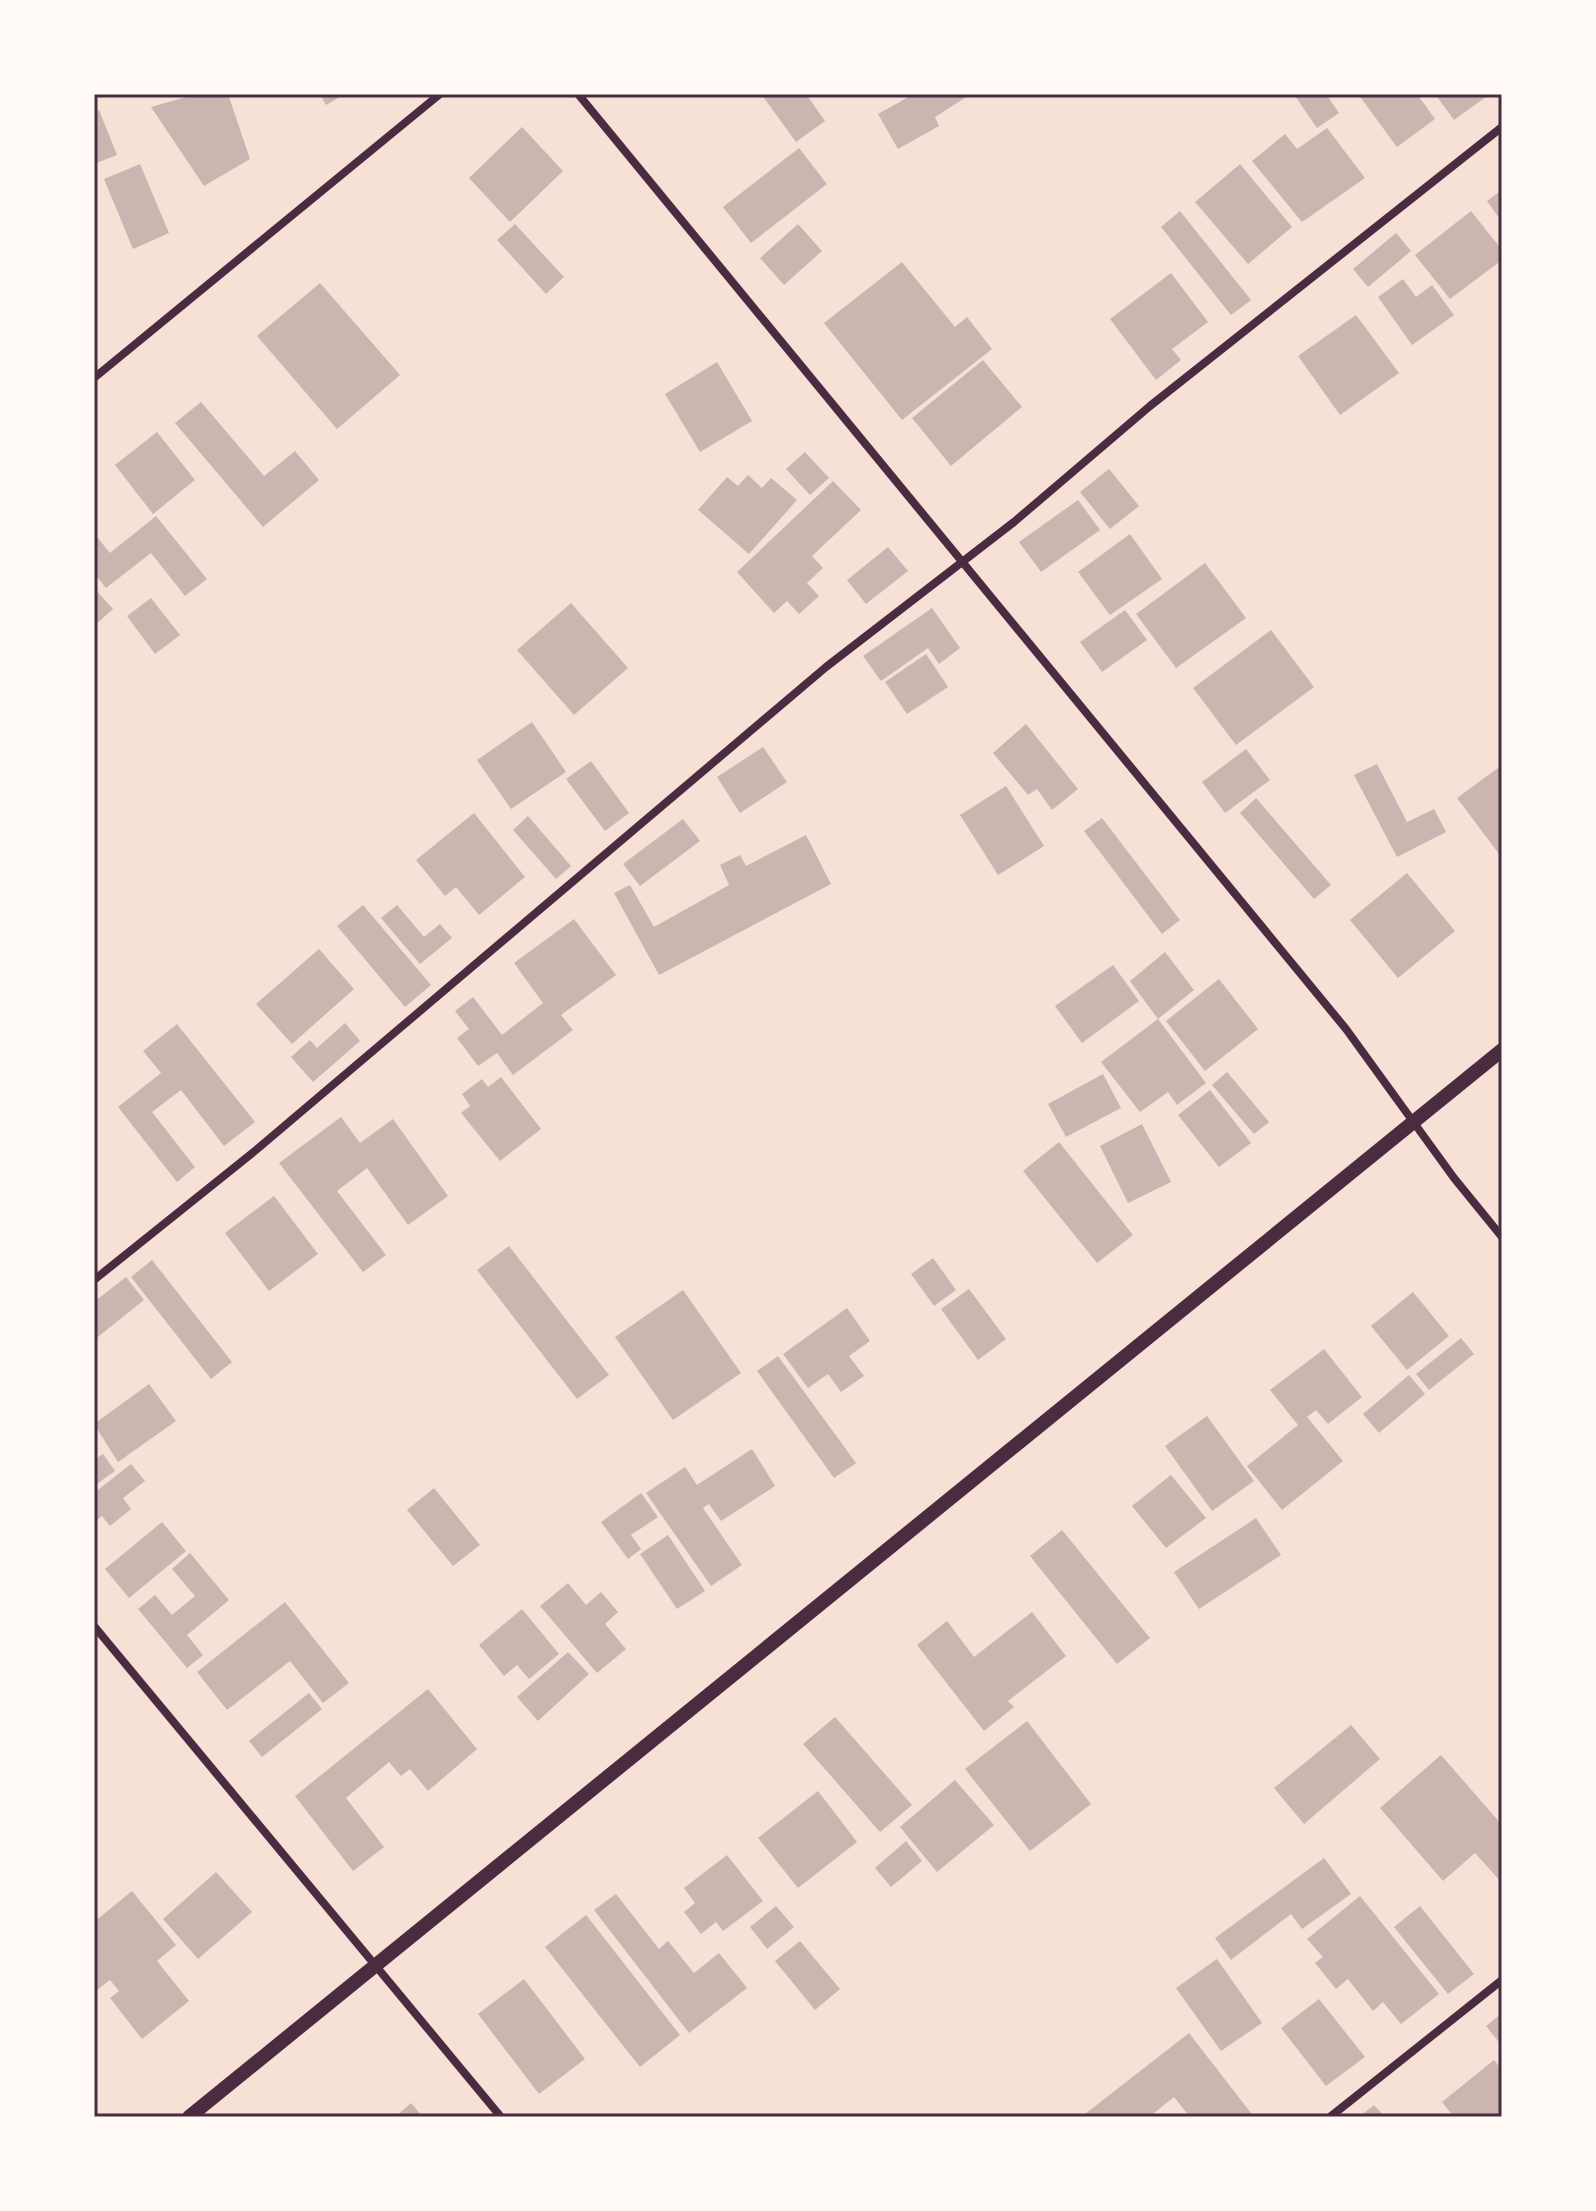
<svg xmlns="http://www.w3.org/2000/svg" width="1596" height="2211" font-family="Commissioner,sans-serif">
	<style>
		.building { fill: #ccb4b1 }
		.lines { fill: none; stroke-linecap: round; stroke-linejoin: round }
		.minor { stroke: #4a2c40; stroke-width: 8 }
		.tertiary { stroke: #4a2c40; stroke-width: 14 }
		.neatline { fill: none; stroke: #4a2c40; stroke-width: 3 }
	</style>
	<rect width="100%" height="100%" fill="#f7e1d7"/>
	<!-- building -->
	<g class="building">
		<polygon points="197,94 228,94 250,159 204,186 151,107"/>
		<polygon points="320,94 345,94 326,105"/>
		<polygon points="761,94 806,94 825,121 796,142"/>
		<polygon points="914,94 971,94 935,117 939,126 898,149 878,114"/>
		<polygon points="1298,94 1326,94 1339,113 1317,128 1295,96"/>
		<polygon points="1358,94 1417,94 1435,119 1397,147"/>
		<polygon points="1435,94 1490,94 1454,120"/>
		<polygon points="99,110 117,155 94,164 94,112"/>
		<polygon points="522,127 563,171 510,222 469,178"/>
		<polygon points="1327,128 1365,178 1302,222 1252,161 1285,134 1297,149"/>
		<polygon points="799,148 827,184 751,243 723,207"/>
		<polygon points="140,164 169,233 133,249 104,179"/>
		<polygon points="1240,164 1292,227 1248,264 1195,202"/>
		<polygon points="1502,190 1502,222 1487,201"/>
		<polygon points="1180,211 1251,300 1231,315 1161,227"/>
		<polygon points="1471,211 1502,250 1502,260 1450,299 1415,255"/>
		<polygon points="515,224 564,277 546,294 497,240"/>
		<polygon points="798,224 822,251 784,285 760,258"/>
		<polygon points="1396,233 1411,251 1368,287 1353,269"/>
		<polygon points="902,262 955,327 967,317 992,349 902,420 824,323"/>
		<polygon points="1171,273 1208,322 1172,349 1181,360 1156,380 1110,319"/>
		<polygon points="1403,279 1416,297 1432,285 1454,315 1412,345 1378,297"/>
		<polygon points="320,283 400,375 337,429 257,336"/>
		<polygon points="1356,315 1399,373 1340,415 1298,356"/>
		<polygon points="983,360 1022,407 951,466 912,418"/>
		<polygon points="717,362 752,421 700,452 665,394"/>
		<polygon points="201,402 264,476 295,451 319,480 263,527 175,423"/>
		<polygon points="157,432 195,480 153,514 115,465"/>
		<polygon points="805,452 829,478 810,495 786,469"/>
		<polygon points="1109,469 1139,506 1110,529 1080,492"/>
		<polygon points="748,475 762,488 771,478 797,500 749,554 698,510 727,477 738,486"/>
		<polygon points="833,481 861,510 812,556 823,568 807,583 819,596 799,614 787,601 774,613 737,572"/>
		<polygon points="1078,500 1100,530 1041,572 1019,542"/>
		<polygon points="156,516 207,579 185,596 151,553 106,588 94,573 94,533 110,553"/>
		<polygon points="1130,534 1162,579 1110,615 1078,572"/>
		<polygon points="888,547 908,571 866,604 847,580"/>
		<polygon points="1205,563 1246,618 1176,668 1136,614"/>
		<polygon points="94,588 113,609 94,626"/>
		<polygon points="151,598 180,635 155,654 127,616"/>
		<polygon points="571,603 628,668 574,715 517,650"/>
		<polygon points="932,608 960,648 939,664 928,648 881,681 863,656"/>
		<polygon points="1125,610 1147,640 1102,672 1080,642"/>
		<polygon points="1271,630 1314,687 1236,745 1193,688"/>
		<polygon points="926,654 948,687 907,714 885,682"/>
		<polygon points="532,722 566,772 511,809 477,760"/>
		<polygon points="1026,724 1078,789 1052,810 1037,789 1028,795 993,753"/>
		<polygon points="763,747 787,782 740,813 717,777"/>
		<polygon points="1246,749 1270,780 1225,813 1202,782"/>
		<polygon points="591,761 629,813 605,831 566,779"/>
		<polygon points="1377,764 1407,822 1434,809 1446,832 1397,857 1354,775"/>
		<polygon points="1502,765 1502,858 1457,798"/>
		<polygon points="1006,786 1044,846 998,875 960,815"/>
		<polygon points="1256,798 1331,885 1314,899 1240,813"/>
		<polygon points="474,813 525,877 479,915 456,887 445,896 416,860"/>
		<polygon points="528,816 571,866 556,879 513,830"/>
		<polygon points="1102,818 1180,920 1162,934 1084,831"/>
		<polygon points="683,819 700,841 640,886 623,864"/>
		<polygon points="806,835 831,884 659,975 614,893 630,885 654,927 729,885 720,865 740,855 746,866"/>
		<polygon points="1407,873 1455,931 1398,978 1350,920"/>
		<polygon points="363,905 431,985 405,1007 337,926"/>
		<polygon points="397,905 424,937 440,924 452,938 420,964 381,918"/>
		<polygon points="574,919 616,975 561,1015 573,1030 513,1075 497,1053 478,1066 457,1038 469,1029 455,1011 473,997 502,1035 543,1003 514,963"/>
		<polygon points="319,949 354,989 292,1044 256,1004"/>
		<polygon points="1165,952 1194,990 1158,1019 1206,1083 1177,1105 1168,1092 1140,1112 1101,1062 1158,1019 1130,981"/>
		<polygon points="1113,965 1139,1001 1082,1043 1055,1006"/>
		<polygon points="1219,979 1258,1029 1205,1071 1166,1021"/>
		<polygon points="345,1023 360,1041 313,1082 291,1057 310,1040 317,1048"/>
		<polygon points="177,1024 255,1122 224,1146 181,1090 152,1112 195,1167 177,1182 118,1107 161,1073 143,1051"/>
		<polygon points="1227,1072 1269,1122 1254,1134 1212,1085"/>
		<polygon points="1103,1074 1121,1108 1066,1137 1048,1104"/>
		<polygon points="501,1077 541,1129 500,1161 461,1113 470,1106 462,1094 482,1079 488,1087"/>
		<polygon points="1210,1090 1251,1143 1219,1167 1178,1115"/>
		<polygon points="341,1117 360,1143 393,1119 448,1196 408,1225 367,1168 337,1191 386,1255 363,1272 279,1163"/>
		<polygon points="1142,1124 1171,1182 1128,1203 1100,1146"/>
		<polygon points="1059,1142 1133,1235 1097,1263 1023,1171"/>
		<polygon points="274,1196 318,1254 269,1291 225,1233"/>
		<polygon points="509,1246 609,1375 577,1399 477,1270"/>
		<polygon points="933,1258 956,1290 934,1306 911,1274"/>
		<polygon points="152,1260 232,1362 211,1379 131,1277"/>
		<polygon points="126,1277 144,1300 94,1340 94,1302"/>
		<polygon points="969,1289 1006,1339 978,1360 941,1309"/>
		<polygon points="683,1290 741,1373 673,1420 615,1337"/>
		<polygon points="1413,1292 1449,1336 1407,1370 1371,1326"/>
		<polygon points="847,1308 870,1341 849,1356 864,1376 841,1392 828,1374 808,1388 783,1354"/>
		<polygon points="1461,1338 1474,1354 1429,1390 1416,1374"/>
		<polygon points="1324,1349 1362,1397 1328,1424 1316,1410 1307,1417 1343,1461 1282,1510 1247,1466 1298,1425 1270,1390"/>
		<polygon points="778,1356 856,1463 834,1478 757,1371"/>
		<polygon points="1409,1375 1425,1394 1379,1433 1363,1414"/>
		<polygon points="149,1384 176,1421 118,1462 94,1424"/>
		<polygon points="1207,1416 1254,1481 1212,1511 1165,1446"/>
		<polygon points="752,1449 775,1486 721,1521 709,1504 703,1508 742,1565 711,1586 646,1493 685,1467 697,1485"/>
		<polygon points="103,1454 115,1471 94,1486 94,1460"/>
		<polygon points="131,1464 145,1481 123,1498 131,1509 110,1526 102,1516 94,1522 94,1493"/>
		<polygon points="1171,1475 1206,1518 1166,1548 1132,1506"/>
		<polygon points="434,1488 480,1545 453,1566 407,1510"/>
		<polygon points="641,1493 658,1517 631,1535 641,1549 628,1559 601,1522"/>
		<polygon points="1256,1518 1281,1555 1199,1609 1174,1572"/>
		<polygon points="162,1522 186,1551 129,1598 105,1569"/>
		<polygon points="1062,1530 1150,1638 1117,1664 1030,1556"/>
		<polygon points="668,1535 705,1591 677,1609 640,1554"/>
		<polygon points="190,1553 229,1600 187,1635 203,1655 187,1668 138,1609 155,1595 172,1615 195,1596 172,1569"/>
		<polygon points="568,1583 586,1605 601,1592 618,1612 605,1624 626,1649 597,1673 540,1606"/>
		<polygon points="285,1602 349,1683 323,1703 290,1661 227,1710 197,1672"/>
		<polygon points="522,1609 559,1654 529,1679 517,1665 504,1676 479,1645"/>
		<polygon points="1032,1612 1066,1656 1008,1701 1014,1707 984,1731 917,1645 947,1621 974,1657"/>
		<polygon points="568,1652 589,1674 538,1721 517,1697"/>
		<polygon points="428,1689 477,1749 428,1791 410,1769 401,1776 389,1762 346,1798 384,1847 353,1871 295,1796"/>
		<polygon points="309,1693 322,1709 262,1757 249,1741"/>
		<polygon points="835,1717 912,1805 880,1832 803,1744"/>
		<polygon points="1027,1721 1091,1804 1030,1851 965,1769"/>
		<polygon points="1351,1725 1380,1759 1304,1824 1274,1788"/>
		<polygon points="1441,1755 1502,1825 1502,1883 1475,1853 1443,1881 1380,1808"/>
		<polygon points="955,1780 994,1825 937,1872 900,1827"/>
		<polygon points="818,1791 857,1842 798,1888 758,1838"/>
		<polygon points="906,1841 922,1861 891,1887 875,1868"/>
		<polygon points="727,1855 763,1901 723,1931 716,1922 701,1934 684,1912 695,1903 684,1888"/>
		<polygon points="1324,1858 1351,1894 1302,1929 1291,1914 1231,1960 1215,1938"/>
		<polygon points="216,1872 252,1912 198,1959 163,1919"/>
		<polygon points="132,1891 176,1945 157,1961 189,2001 142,2039 110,1998 119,1991 110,1980 94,1992 94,1922"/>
		<polygon points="616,1894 659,1949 668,1941 694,1973 719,1953 747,1988 689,2033 594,1910"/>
		<polygon points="1360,1896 1439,1994 1401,2024 1383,2002 1373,2011 1348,1979 1336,1989 1315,1963 1323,1957 1307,1939"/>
		<polygon points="776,1906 794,1927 767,1949 750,1927"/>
		<polygon points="1420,1906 1474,1974 1448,1994 1394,1927"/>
		<polygon points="586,1915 680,2035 640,2067 545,1947"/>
		<polygon points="800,1941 840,1989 815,2010 775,1961"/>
		<polygon points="1217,1959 1262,2023 1221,2051 1176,1988"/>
		<polygon points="524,1979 585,2059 539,2094 478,2014"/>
		<polygon points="1319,1999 1365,2057 1326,2086 1281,2028"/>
		<polygon points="1502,2013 1502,2046 1486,2026"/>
		<polygon points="1189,2033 1254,2117 1190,2117 1174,2097 1149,2117 1087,2117 1085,2114"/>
		<polygon points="1494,2060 1502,2070 1502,2117 1454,2117 1442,2102"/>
		<polygon points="411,2103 423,2117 395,2117"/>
		<polygon points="1374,2105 1385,2117 1359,2117"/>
	</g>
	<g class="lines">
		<!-- minor -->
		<g class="minor">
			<polyline points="578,94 1346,1029 1454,1178 1502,1237"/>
			<polyline points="94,378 440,94"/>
			<polyline points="94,1280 256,1150 826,667 1014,522 1150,406 1502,127"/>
			<polyline points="94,1626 501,2117"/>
			<polyline points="1330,2117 1502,1980"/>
		</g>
		<!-- tertiary -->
		<polyline class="tertiary" points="189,2117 1502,1050"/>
	</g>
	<!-- border -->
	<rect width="1596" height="2211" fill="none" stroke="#fffaf5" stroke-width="192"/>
	<rect x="96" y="96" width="1404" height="2019" class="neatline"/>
</svg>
